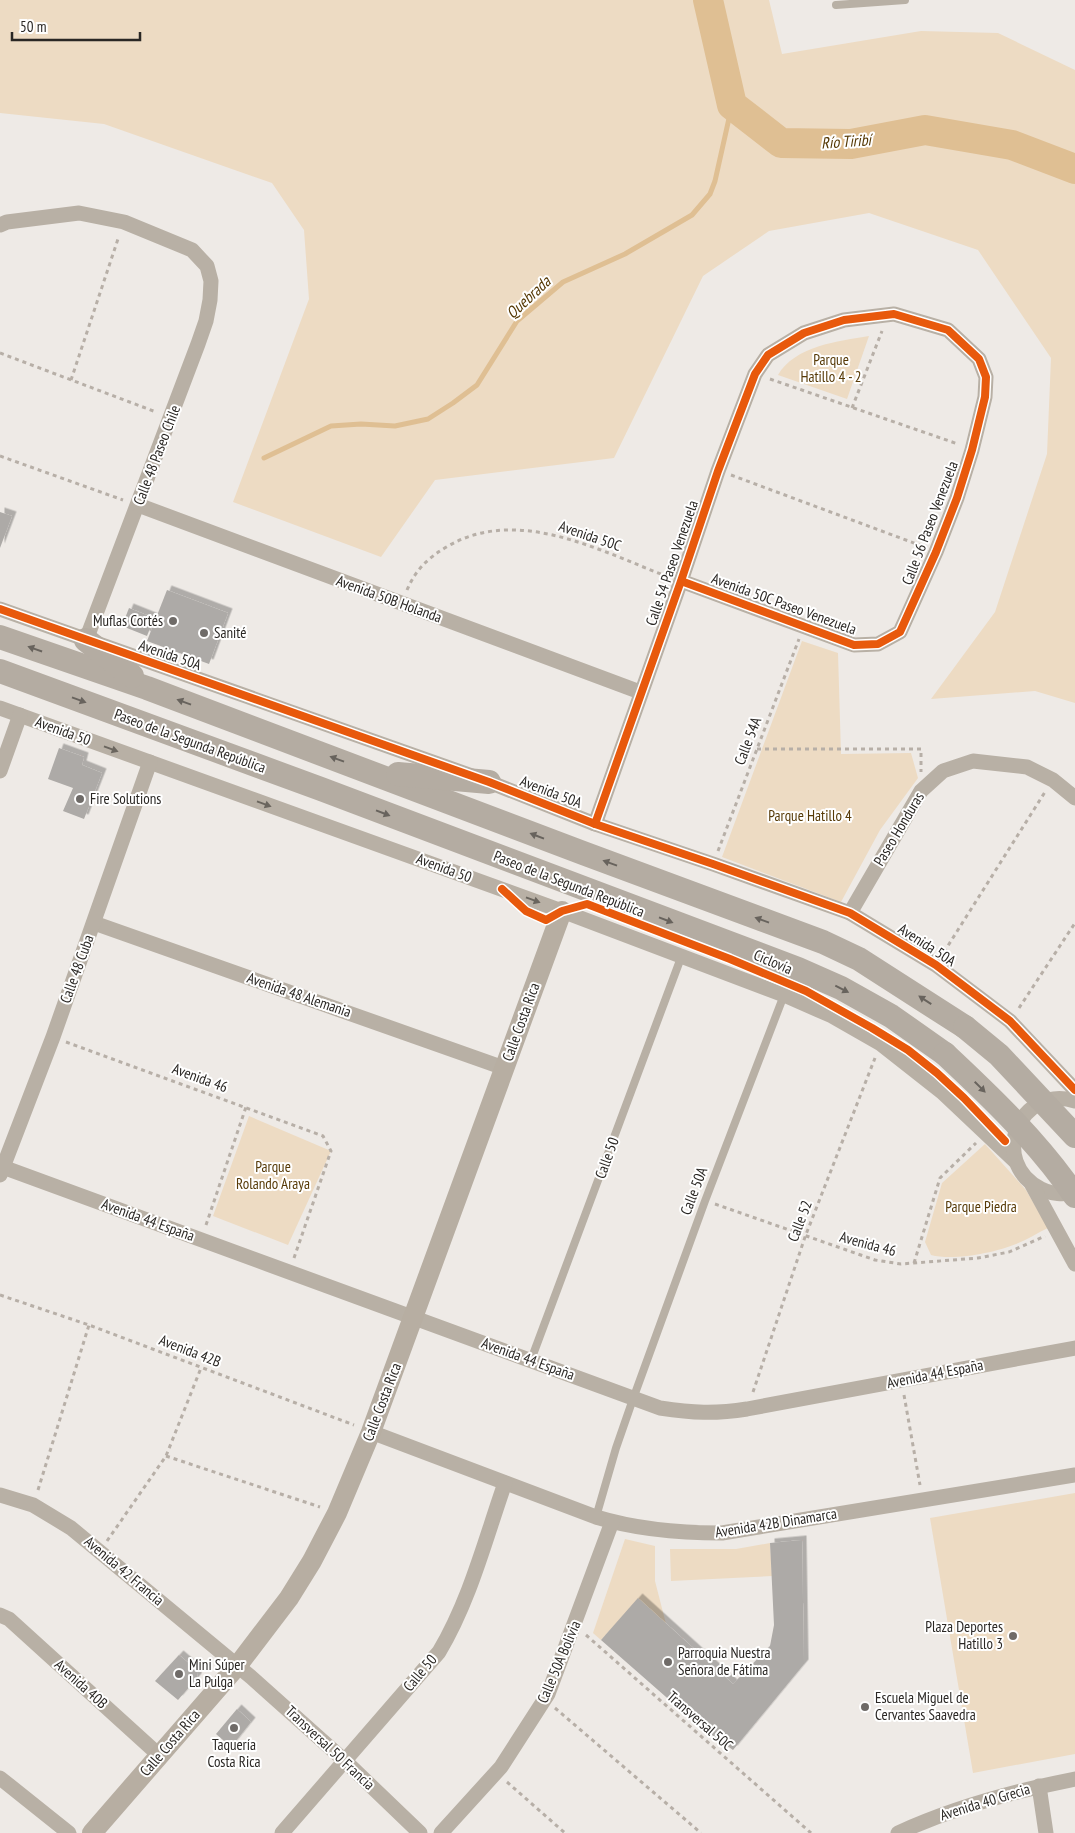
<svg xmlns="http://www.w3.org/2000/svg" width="1075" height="1833" font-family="'PT Sans Narrow',sans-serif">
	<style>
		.green { fill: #eddbc3 }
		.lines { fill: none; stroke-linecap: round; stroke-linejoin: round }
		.stream { stroke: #dfbf93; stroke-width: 5 }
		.river { stroke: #dfbf93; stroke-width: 30 }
		.building { fill: #adaaa7; filter: url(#shadow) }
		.path { stroke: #b7afa7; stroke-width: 3; stroke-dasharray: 4 4; stroke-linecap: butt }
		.service { stroke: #b8b0a5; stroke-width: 8 }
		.minor { stroke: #b8b0a5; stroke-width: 15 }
		.secondary { stroke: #b7aea2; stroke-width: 20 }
		.trunk { stroke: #b4aca2; stroke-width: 24 }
		.trunk-bridge { stroke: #b4aca2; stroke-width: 24 }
		.cycleway-casing { stroke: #fff; stroke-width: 11 }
		.cycleway { stroke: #e8590c; stroke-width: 8 }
		.oneway { fill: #68635d }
		.oneway2 { fill: #6a655e }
		.poi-dot { fill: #6f6b68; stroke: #fff; stroke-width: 2 }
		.labels { text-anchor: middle; stroke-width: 4; stroke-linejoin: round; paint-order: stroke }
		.park-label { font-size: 15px; fill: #573a07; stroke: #fff }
		.street-label { font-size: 15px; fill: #2a2724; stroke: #fff }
		.poi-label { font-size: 15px; fill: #2a2724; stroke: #fff; text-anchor: start }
		.water-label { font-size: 16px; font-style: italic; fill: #553804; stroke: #fff }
	</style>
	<defs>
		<filter id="shadow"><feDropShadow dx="4.5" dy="-4.5" stdDeviation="0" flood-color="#0004"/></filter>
	</defs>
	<rect width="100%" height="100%" fill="#eeeae6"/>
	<!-- green -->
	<g class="green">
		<polygon points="0,0 769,0 782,54 921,31 998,33 1075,70 1075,703 1035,691 931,699 995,612 1047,454 1051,358 978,250 869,213 769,231 703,276 614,458 435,480 381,557 233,502 309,299 304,230 272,183 104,124 0,113"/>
		<path d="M869 336 847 399 778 375C795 346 838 341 869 336Z"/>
		<polygon points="802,641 838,653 841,754 911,753 918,778 880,830 841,902 722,857"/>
		<polygon points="249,1116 331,1151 288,1245 213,1216"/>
		<path d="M985 1144 1026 1190 1048 1228C1037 1233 1027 1240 1016 1244 994 1253 953 1261 931 1255L925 1242 942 1183Z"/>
		<polygon points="1075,1493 1075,1754 973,1773 930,1518"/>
		<polygon points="625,1539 655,1546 655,1581 666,1624 638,1599 601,1640 593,1633"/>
		<polygon points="770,1543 772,1576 671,1581 670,1549 736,1549"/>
	</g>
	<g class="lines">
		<!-- stream -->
		<polyline class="stream" points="264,458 331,426 361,424 395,426 428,419 453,403 477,385 517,321 563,282 625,254 692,215 710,194 715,181 732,105"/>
		<!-- river -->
		<polyline class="river" points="708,0 732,105 781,143 851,144 925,130 1012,145 1075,169"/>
	</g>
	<!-- building -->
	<g class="building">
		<polygon points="0,512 12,516 0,548"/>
		<polygon points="167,590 228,613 209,664 147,641"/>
		<polygon points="129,608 154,618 147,636 122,626"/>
		<polygon points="59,748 84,757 82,765 102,773 84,819 63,811 73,788 48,779"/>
		<polygon points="802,1540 804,1664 733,1750 698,1725 601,1640 638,1598 733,1684 770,1646 774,1625 770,1543"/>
		<polygon points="179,1655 198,1671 197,1678 178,1700 155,1681"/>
		<polygon points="237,1709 251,1722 231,1747 216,1734"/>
	</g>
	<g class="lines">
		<!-- path -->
		<g class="path">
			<polyline points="0,353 156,412"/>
			<polyline points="770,379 958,444"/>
			<polyline points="71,380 119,236"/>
			<polyline points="852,408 882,331"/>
			<polyline points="0,456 123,500"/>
			<polyline points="731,475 922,546"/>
			<path d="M407 590C416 569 428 558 448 546 518 506 598 550 666 576"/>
			<polyline points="757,749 921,749 921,772"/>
			<polyline points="718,851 799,639"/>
			<polyline points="944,952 1045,792"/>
			<polyline points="1019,1008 1075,923"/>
			<polyline points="66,1042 323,1136 331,1151 294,1258"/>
			<polyline points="715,1204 875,1260 901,1264 978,1258 1009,1252 1045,1236"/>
			<polyline points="206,1225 246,1107"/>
			<polyline points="914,1263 940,1178 976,1143"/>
			<polyline points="0,1295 89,1325 354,1425"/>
			<polyline points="753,1392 805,1237 875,1058"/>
			<polyline points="904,1395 920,1485"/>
			<polyline points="166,1456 320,1507"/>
			<polyline points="38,1490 89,1325"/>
			<polyline points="107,1541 166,1456 201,1368"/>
			<polyline points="586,1635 811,1833"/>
			<polyline points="555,1708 701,1833"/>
			<polyline points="507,1782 565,1833"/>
		</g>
		<!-- service -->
		<g class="service">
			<polyline points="836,5 905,0"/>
			<polyline points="531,1360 682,955"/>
			<polyline points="596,1517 616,1448 633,1399 705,1201 784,995"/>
		</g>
		<!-- minor -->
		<g class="minor">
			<polyline points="0,225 7,222 79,213 124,222 192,250 207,266 211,281 210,300 206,321 198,344 86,640"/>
			<polyline points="138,505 640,692"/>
			<polyline points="0,609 489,782 595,824 713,864 850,913 936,965 1010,1021 1075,1090"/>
			<polyline points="0,708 562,911 784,995 832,1016 881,1044 942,1092 1015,1161"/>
			<polyline points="0,771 20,715"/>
			<polyline points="595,824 681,581 718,471 755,374 768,355 804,333 844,320 894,314 948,330 979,359 986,377 985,397 972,450 957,498 936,552 900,632 878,644 854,645 681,581"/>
			<polyline points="850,913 921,791 943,771 973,761 1027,767 1053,780 1075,798"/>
			<polyline points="94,923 504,1068"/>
			<path d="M1075 1101C1019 1084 988 1162 1041 1189 1051 1194 1064 1195 1075 1192"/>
			<path d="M0 1166 660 1408C693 1413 715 1414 747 1409L1075 1348"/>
			<polyline points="0,1175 53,1037 150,762"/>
			<polyline points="1032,1185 1075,1264"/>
			<path d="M371 1432 596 1517C635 1529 682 1533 722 1533L1075 1475"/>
			<polyline points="0,1495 33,1505 71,1528 251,1677 345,1761 420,1833"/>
			<polyline points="0,1615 9,1619 160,1756"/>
			<polyline points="0,1778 69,1833"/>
			<polyline points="1039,1786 1046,1833"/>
			<path d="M282 1833 439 1652C470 1600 485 1540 505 1483"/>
			<polyline points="441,1833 501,1767 548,1694 612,1522"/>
			<path d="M898 1833C955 1807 1014 1791 1075 1779"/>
		</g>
		<!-- secondary -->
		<polyline class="secondary" points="92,1833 238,1665 289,1598 312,1561 337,1513 371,1432 562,911"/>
		<!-- trunk -->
		<g class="trunk">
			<polyline points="0,637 147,688 583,853 823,942 859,959 965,1027"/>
			<polyline points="86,640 132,676"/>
			<polyline points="0,671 321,789 798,969 841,988 891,1016 945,1054"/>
			<polyline points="398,774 489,782"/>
		</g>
		<!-- trunk-bridge -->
		<g class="trunk-bridge">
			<polyline points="965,1027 999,1055 1075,1136"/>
			<path d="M945 1054C991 1097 1039 1143 1075 1196"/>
		</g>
		<!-- cycleway casing -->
		<g class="cycleway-casing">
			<g id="cycleway">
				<polyline points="0,609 489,782 595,824 713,864 850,913 936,965 1010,1021 1075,1090"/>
				<polyline points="595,824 681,581 718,471 755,374 768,355 804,333 844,320 894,314 948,330 979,359 986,377 985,397 972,450 957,498 936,552 900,632 878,644 854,645 681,581"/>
				<polyline points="502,889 526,911 546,920 562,911 587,904 730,959 806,991 872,1028 908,1050 937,1073 964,1098 1005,1141"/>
			</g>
		</g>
		<!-- cycleway -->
		<use href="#cycleway" class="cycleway"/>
	</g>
	<!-- one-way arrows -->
	<defs><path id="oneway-solid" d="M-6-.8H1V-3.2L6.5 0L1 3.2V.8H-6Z" transform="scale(1.25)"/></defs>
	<g class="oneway">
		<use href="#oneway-solid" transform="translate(35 649) rotate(-161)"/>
		<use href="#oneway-solid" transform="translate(79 700) rotate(20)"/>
		<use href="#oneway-solid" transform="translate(184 702) rotate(-160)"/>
		<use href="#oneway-solid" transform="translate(337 759) rotate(-160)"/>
		<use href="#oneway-solid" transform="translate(383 813) rotate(21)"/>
		<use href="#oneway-solid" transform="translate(537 836) rotate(-159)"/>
		<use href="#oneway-solid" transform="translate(610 863) rotate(-160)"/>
		<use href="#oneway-solid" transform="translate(666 920) rotate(21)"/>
		<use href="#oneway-solid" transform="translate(762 920) rotate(-160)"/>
		<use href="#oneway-solid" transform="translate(842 989) rotate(27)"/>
		<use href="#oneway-solid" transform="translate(925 1000) rotate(-147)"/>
		<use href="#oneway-solid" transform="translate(980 1087) rotate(45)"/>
	</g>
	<g class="oneway2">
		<use href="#oneway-solid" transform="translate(111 749) rotate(20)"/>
		<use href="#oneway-solid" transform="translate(264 804) rotate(20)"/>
		<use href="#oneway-solid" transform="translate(533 900) rotate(20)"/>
	</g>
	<!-- markers -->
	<g class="poi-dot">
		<circle cx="173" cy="621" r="5"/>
		<circle cx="204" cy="633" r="5"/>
		<circle cx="80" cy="799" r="5"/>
		<circle cx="1013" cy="1636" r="5"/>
		<circle cx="668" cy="1662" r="5"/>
		<circle cx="179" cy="1674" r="5"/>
		<circle cx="865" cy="1707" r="5"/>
		<circle cx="234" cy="1728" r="5"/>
	</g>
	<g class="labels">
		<!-- park labels -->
		<g class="park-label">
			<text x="831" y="365">Parque<tspan x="831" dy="17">Hatillo 4 - 2</tspan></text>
			<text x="810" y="821">Parque Hatillo 4</text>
			<text x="273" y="1172">Parque<tspan x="273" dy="17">Rolando Araya</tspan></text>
			<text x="981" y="1212">Parque Piedra</text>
		</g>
		<!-- street labels -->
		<g class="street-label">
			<text transform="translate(157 455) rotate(-69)" y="5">Calle 48 Paseo Chile</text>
			<text transform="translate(930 523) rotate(-69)" y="5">Calle 56 Paseo Venezuela</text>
			<text transform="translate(590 536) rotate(19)" y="5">Avenida 50C</text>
			<text transform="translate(672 563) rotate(-71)" y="5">Calle 54 Paseo Venezuela</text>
			<text transform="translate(389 599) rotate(20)" y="5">Avenida 50B Holanda</text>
			<text transform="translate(784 604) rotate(20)" y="5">Avenida 50C Paseo Venezuela</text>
			<text transform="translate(170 655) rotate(19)" y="5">Avenida 50A</text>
			<text transform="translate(63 731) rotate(20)" y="5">Avenida 50</text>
			<text transform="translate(190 741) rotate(20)" y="5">Paseo de la Segunda República</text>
			<text transform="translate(748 741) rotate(-69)" y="5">Calle 54A</text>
			<text transform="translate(551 792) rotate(21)" y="5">Avenida 50A</text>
			<text transform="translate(899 829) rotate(-59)" y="5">Paseo Honduras</text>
			<text transform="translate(444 868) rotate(20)" y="5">Avenida 50</text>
			<text transform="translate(569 884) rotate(21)" y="5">Paseo de la Segunda República</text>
			<text transform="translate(927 945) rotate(33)" y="5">Avenida 50A</text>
			<text transform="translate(773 962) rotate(23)" y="5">Ciclovía</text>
			<text transform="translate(77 969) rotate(-70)" y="5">Calle 48 Cuba</text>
			<text transform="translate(299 995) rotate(19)" y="5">Avenida 48 Alemania</text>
			<text transform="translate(521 1022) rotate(-70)" y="5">Calle Costa Rica</text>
			<text transform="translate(200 1078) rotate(20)" y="5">Avenida 46</text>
			<text transform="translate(607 1158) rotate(-70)" y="5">Calle 50</text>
			<text transform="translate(694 1191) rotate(-69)" y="5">Calle 50A</text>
			<text transform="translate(148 1220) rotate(20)" y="5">Avenida 44 España</text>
			<text transform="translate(800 1221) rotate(-69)" y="5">Calle 52</text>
			<text transform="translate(868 1244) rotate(15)" y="5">Avenida 46</text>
			<text transform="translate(190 1351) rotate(21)" y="5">Avenida 42B</text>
			<text transform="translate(528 1359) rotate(20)" y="5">Avenida 44 España</text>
			<text transform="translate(935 1374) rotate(-11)" y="5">Avenida 44 España</text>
			<text transform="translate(382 1402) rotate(-69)" y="5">Calle Costa Rica</text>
			<text transform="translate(776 1523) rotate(-9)" y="5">Avenida 42B Dinamarca</text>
			<text transform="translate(124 1571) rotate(40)" y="5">Avenida 42 Francia</text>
			<text transform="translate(559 1662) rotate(-67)" y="5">Calle 50A Bolivia</text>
			<text transform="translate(420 1673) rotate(-50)" y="5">Calle 50</text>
			<text transform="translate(81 1684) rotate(42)" y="5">Avenida 40B</text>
			<text transform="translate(700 1721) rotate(41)" y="5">Transversal 50C</text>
			<text transform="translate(170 1743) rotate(-49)" y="5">Calle Costa Rica</text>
			<text transform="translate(330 1748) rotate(43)" y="5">Transversal 50 Francia</text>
			<text transform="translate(985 1802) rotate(-17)" y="5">Avenida 40 Grecia</text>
		</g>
		<!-- poi labels -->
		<g class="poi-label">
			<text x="163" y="626" text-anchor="end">Muflas Cortés</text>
			<text x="214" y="638">Sanité</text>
			<text x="90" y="804">Fire Solutions</text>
			<text x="1003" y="1632" text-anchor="end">Plaza Deportes<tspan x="1003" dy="17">Hatillo 3</tspan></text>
			<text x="678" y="1658">Parroquia Nuestra<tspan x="678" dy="17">Señora de Fátima</tspan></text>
			<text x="189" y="1670">Mini Súper<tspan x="189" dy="17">La Pulga</tspan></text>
			<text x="875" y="1703">Escuela Miguel de<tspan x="875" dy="17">Cervantes Saavedra</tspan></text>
			<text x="234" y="1750" text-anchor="middle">Taquería<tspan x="234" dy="17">Costa Rica</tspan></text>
		</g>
		<!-- water labels -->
		<g class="water-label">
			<text transform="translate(846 141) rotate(-4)" y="6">Río Tiribí</text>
			<text transform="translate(528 297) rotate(-43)" y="6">Quebrada</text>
		</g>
	</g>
	<!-- scale -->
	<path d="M12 32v8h128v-8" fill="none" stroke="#2a2724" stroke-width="2.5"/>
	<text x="20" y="32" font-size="15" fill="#2a2724" stroke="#ffffff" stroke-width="4" paint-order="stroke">50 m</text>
</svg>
